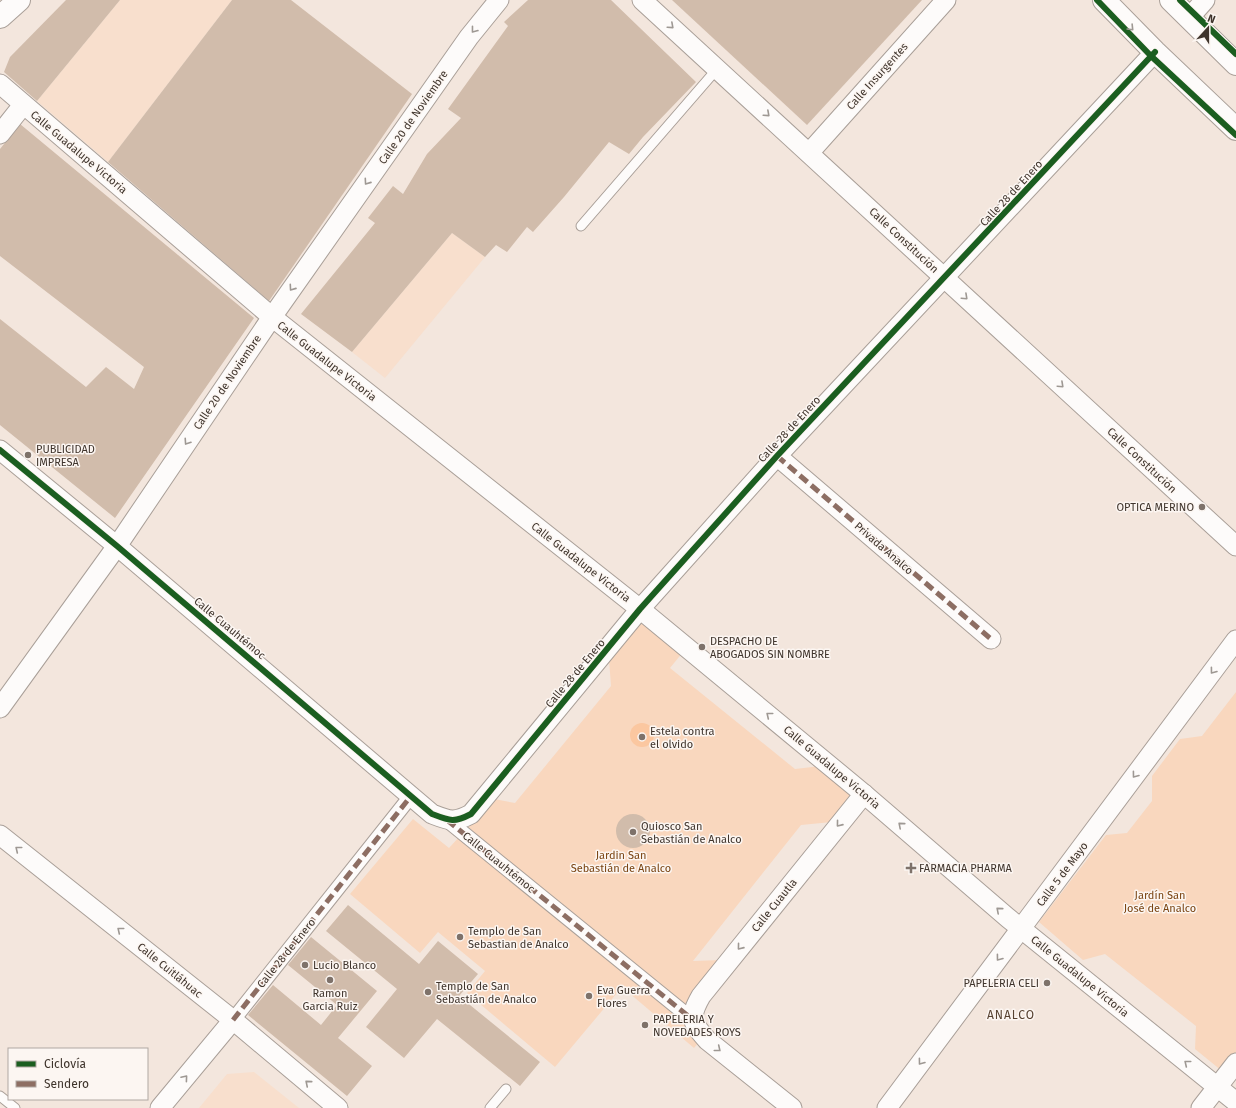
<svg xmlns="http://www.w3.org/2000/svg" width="1236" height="1108" font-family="'Fira Sans',sans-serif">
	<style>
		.built { fill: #f8dfcd }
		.green { fill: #f9d7be }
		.water { fill: #fbc7a0 }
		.building { fill: #d1bcab }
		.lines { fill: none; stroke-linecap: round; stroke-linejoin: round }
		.service-casing { stroke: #a99f98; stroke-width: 11 }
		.pedestrian-casing { stroke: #a99f98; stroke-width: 16 }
		.minor-casing { stroke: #a99f98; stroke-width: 21 }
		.primary-casing { stroke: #a99f98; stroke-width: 24 }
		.service { stroke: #fdfbfa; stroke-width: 9 }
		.pedestrian { stroke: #fdfbfa; stroke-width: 14 }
		.minor { stroke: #fdfbfa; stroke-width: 19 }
		.primary { stroke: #fdfbfa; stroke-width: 22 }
		.quiet { stroke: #8d6e63; stroke-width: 5; stroke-dasharray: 10 5; stroke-linecap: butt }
		.cycleway-casing { stroke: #fcf6f2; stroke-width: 8 }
		.cycleway { stroke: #1b5e20; stroke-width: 6 }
		.oneway { stroke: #9e9893 }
		.poi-dot { fill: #7e726a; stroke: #fcf6f2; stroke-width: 1.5 }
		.labels { text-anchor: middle; stroke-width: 3; stroke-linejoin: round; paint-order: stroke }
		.street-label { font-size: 11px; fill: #3f342c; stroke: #fcf6f2 }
		.poi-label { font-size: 11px; fill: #3f342c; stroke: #fcf6f2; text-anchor: start }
		.park-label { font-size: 11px; fill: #7a4412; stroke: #fcf6f2 }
		.neighbourhood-label { font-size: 12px; letter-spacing: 1px; fill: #574130; stroke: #fcf6f2 }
	</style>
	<rect width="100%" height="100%" fill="#f3e6dd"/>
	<!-- built -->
	<g class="built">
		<polygon points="120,0 232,0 108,162 37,101"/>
		<polygon points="452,233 485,257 385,378 352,352"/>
		<polygon points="254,1072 299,1108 199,1108 227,1074"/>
	</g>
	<!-- green -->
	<g class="green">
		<path d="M641 624 652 627 683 652 670 668 795 769 821 766C833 775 855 785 848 803 845 810 837 816 832 822L801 825 693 961 722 960 692 999 699 1042 694 1048 622 987 555 1067 467 993 485 971 438 932 420 953 350 894 413 819 449 848 494 799 515 803 611 686 609 659 633 629Z"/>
		<polygon points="1236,692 1236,1052 1222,1071 1195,1049 1196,1026 1105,954 1083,960 1039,922 1106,835 1127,833 1152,801 1152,776 1180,739 1202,736"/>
	</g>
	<!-- water -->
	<circle class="water" cx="642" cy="735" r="12"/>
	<!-- building -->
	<g class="building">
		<polygon points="66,0 120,0 37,101 4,72 10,57"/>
		<polygon points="232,0 291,0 412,94 269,301 108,162"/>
		<polygon points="528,0 611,0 696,82 643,137 629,154 609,142 564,197 533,232 527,227 507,252 496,245 485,257 452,233 352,352 301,314 375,223 368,218 393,186 403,194 427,154 461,118 448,109 508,26 504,22"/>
		<polygon points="672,0 922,0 807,125"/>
		<polygon points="20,124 254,318 115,518 0,425 0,319 86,387 106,367 134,389 144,367 0,256 0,149"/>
		<circle cx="633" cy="831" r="17"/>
		<polygon points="348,905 419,964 438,941 478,974 459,996 540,1062 520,1086 437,1019 404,1058 366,1027 397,989 326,931"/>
		<polygon points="311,937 377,991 338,1038 372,1066 347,1096 248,1015 273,985 321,1025 337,1005 288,965"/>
	</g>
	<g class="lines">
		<!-- service casing -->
		<g class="service-casing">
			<g id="service">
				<polyline points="581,226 717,69"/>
				<polyline points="0,1096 15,1108"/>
				<polyline points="490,1108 506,1089"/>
			</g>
		</g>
		<!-- pedestrian casing -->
		<g class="pedestrian-casing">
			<g id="pedestrian">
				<polyline points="447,820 693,1020"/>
				<polyline points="233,1020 411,796"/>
			</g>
		</g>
		<!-- minor casing -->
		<g class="minor-casing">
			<g id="minor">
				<polyline points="642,0 1236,546"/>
				<polyline points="1189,18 1205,0"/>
				<polyline points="0,84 272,317 640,609 864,794 1008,918 1236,1102"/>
				<polyline points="0,134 23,105"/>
				<polyline points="809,153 946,0"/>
				<path d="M0 450 117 546 432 814C450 821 454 823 471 814L640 609 777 456 1155 52"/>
				<polyline points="777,456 991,639"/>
				<polyline points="0,708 117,546 272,317 469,37 499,0"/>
				<polyline points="0,835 233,1020 338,1108"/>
				<polyline points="160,1108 233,1020"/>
				<path d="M792 1108 707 1040C691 1022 689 1017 701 996L864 794"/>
				<polyline points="887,1108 1236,640"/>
				<polyline points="1201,1108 1236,1063"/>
			</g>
		</g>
		<!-- primary casing -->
		<g class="primary-casing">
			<g id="primary">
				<polyline points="1104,0 1155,52 1236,129"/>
				<polyline points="1171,0 1236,64"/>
				<polyline points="0,17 19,0"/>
			</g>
		</g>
		<!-- service -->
		<use href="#service" class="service"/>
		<!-- pedestrian -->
		<use href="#pedestrian" class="pedestrian"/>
		<!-- minor -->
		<use href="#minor" class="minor"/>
		<!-- primary -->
		<use href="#primary" class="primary"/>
		<!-- quiet -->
		<g class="quiet">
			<polyline points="777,456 991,639"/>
			<polyline points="447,820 693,1020"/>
			<polyline points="233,1020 411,796"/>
		</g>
		<!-- cycleway casing -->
		<g class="cycleway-casing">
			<g id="cycleway">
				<polyline points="1097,0 1151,56 1236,135"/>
				<polyline points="1180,0 1236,54"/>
				<path d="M0 450 117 546 432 814C450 821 454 823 471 814L640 609 777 456 1155 52"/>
			</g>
		</g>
		<!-- cycleway -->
		<use href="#cycleway" class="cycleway"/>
	</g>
	<!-- one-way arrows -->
	<defs><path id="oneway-chevron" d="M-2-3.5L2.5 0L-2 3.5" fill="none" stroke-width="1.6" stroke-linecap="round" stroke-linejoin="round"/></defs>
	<g class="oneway">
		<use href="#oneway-chevron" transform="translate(671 26) rotate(42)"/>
		<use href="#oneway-chevron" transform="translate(1131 28) rotate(46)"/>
		<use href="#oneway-chevron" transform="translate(474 30) rotate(128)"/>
		<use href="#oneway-chevron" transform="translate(767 114) rotate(42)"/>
		<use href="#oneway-chevron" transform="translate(367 182) rotate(125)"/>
		<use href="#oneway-chevron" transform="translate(292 288) rotate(125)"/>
		<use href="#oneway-chevron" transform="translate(965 297) rotate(43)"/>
		<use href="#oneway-chevron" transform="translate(1061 385) rotate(43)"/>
		<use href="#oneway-chevron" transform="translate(187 442) rotate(124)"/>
		<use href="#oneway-chevron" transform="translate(1213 671) rotate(127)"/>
		<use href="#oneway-chevron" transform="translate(769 715) rotate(-141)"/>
		<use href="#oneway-chevron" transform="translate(1135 775) rotate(127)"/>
		<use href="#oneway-chevron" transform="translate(839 824) rotate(129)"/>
		<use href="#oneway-chevron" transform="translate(901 825) rotate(-139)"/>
		<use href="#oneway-chevron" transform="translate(18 849) rotate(-141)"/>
		<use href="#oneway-chevron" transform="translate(999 910) rotate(-139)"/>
		<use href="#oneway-chevron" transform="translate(120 930) rotate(-141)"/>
		<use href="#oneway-chevron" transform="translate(740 947) rotate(129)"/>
		<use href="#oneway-chevron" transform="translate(999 958) rotate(127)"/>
		<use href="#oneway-chevron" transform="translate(718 1049) rotate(39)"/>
		<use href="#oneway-chevron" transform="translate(921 1062) rotate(127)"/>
		<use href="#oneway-chevron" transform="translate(1187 1063) rotate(-141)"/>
		<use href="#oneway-chevron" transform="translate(185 1078) rotate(-50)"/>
		<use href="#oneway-chevron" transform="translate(308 1083) rotate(-140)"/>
	</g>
	<!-- markers -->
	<g class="poi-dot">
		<circle cx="28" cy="455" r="4"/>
		<circle cx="1202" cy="507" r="4"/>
		<circle cx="702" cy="647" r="4"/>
		<circle cx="642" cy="737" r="4"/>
		<circle cx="633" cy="832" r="4"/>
		<path d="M909 862h4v4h4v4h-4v4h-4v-4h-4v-4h4z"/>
		<circle cx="460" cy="937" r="4"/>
		<circle cx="305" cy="965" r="4"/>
		<circle cx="330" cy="980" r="4"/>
		<circle cx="1047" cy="983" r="4"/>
		<circle cx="428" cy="992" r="4"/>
		<circle cx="589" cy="996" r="4"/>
		<circle cx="645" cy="1025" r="4"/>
	</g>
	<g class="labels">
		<!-- street labels -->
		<g class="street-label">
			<text transform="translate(877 76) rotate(-48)" y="4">Calle Insurgentes</text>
			<text transform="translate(413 117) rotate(-55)" y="4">Calle 20 de Noviembre</text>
			<text transform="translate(79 152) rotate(40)" y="4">Calle Guadalupe Victoria</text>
			<text transform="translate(1011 193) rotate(-47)" y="4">Calle 28 de Enero</text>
			<text transform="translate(904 240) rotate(43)" y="4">Calle Constitución</text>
			<text transform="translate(327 361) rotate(38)" y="4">Calle Guadalupe Victoria</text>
			<text transform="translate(227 382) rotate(-56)" y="4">Calle 20 de Noviembre</text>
			<text transform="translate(789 429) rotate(-47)" y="4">Calle 28 de Enero</text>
			<text transform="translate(1142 460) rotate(43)" y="4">Calle Constitución</text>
			<text transform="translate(884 548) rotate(41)" y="4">Privada Analco</text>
			<text transform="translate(581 562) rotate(38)" y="4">Calle Guadalupe Victoria</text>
			<text transform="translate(230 628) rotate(40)" y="4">Calle Cuauhtémoc</text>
			<text transform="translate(575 673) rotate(-50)" y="4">Calle 28 de Enero</text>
			<text transform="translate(832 767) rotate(40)" y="4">Calle Guadalupe Victoria</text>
			<text transform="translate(499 862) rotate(39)" y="4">Calle Cuauhtémoc</text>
			<text transform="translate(1062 874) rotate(-53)" y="4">Calle 5 de Mayo</text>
			<text transform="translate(774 905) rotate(-51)" y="4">Calle Cuautla</text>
			<text transform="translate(286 953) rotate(-51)" y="4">Calle 28 de Enero</text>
			<text transform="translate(170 970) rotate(39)" y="4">Calle Cuitláhuac</text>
			<text transform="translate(1080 976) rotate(39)" y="4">Calle Guadalupe Victoria</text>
		</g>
		<!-- poi labels -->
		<g class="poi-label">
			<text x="36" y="453">PUBLICIDAD<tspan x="36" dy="13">IMPRESA</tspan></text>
			<text x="1194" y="511" text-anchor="end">OPTICA MERINO</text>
			<text x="710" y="645">DESPACHO DE<tspan x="710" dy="13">ABOGADOS SIN NOMBRE</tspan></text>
			<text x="650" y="735">Estela contra<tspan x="650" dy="13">el olvido</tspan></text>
			<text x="641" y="830">Quiosco San<tspan x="641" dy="13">Sebastián de Analco</tspan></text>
			<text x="919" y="872">FARMACIA PHARMA</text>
			<text x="468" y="935">Templo de San<tspan x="468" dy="13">Sebastian de Analco</tspan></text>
			<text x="313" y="969">Lucio Blanco</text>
			<text x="1039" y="987" text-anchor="end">PAPELERIA CELI</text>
			<text x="436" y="990">Templo de San<tspan x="436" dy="13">Sebastián de Analco</tspan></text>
			<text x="597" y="994">Eva Guerra<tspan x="597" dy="13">Flores</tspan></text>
			<text x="330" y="997" text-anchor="middle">Ramon<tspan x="330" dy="13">Garcia Ruiz</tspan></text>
			<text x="653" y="1023">PAPELERIA Y<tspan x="653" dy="13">NOVEDADES ROYS</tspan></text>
		</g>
		<!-- park labels -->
		<g class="park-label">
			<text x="621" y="859">Jardin San<tspan x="621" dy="13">Sebastián de Analco</tspan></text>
			<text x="1160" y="899">Jardín San<tspan x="1160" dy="13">José de Analco</tspan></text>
		</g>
		<!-- neighbourhood labels -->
		<g class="neighbourhood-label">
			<text x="1011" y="1019">ANALCO</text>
		</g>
	</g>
	<!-- legend -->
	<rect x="8" y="1048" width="140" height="52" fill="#fcf6f2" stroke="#b0a8a3"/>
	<rect x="16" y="1061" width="20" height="6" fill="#1b5e20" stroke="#b0a8a3"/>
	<text x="44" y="1068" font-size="12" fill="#3f342c">Ciclovía</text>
	<rect x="16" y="1081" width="20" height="6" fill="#8d6e63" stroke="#b0a8a3"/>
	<text x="44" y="1088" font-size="12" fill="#3f342c">Sendero</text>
	<!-- north arrow -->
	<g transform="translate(1208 28) rotate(21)" stroke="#fcf6f2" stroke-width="3" paint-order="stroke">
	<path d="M0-3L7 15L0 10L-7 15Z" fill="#3f342c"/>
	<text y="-6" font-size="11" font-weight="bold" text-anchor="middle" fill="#3f342c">N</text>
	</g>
</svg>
